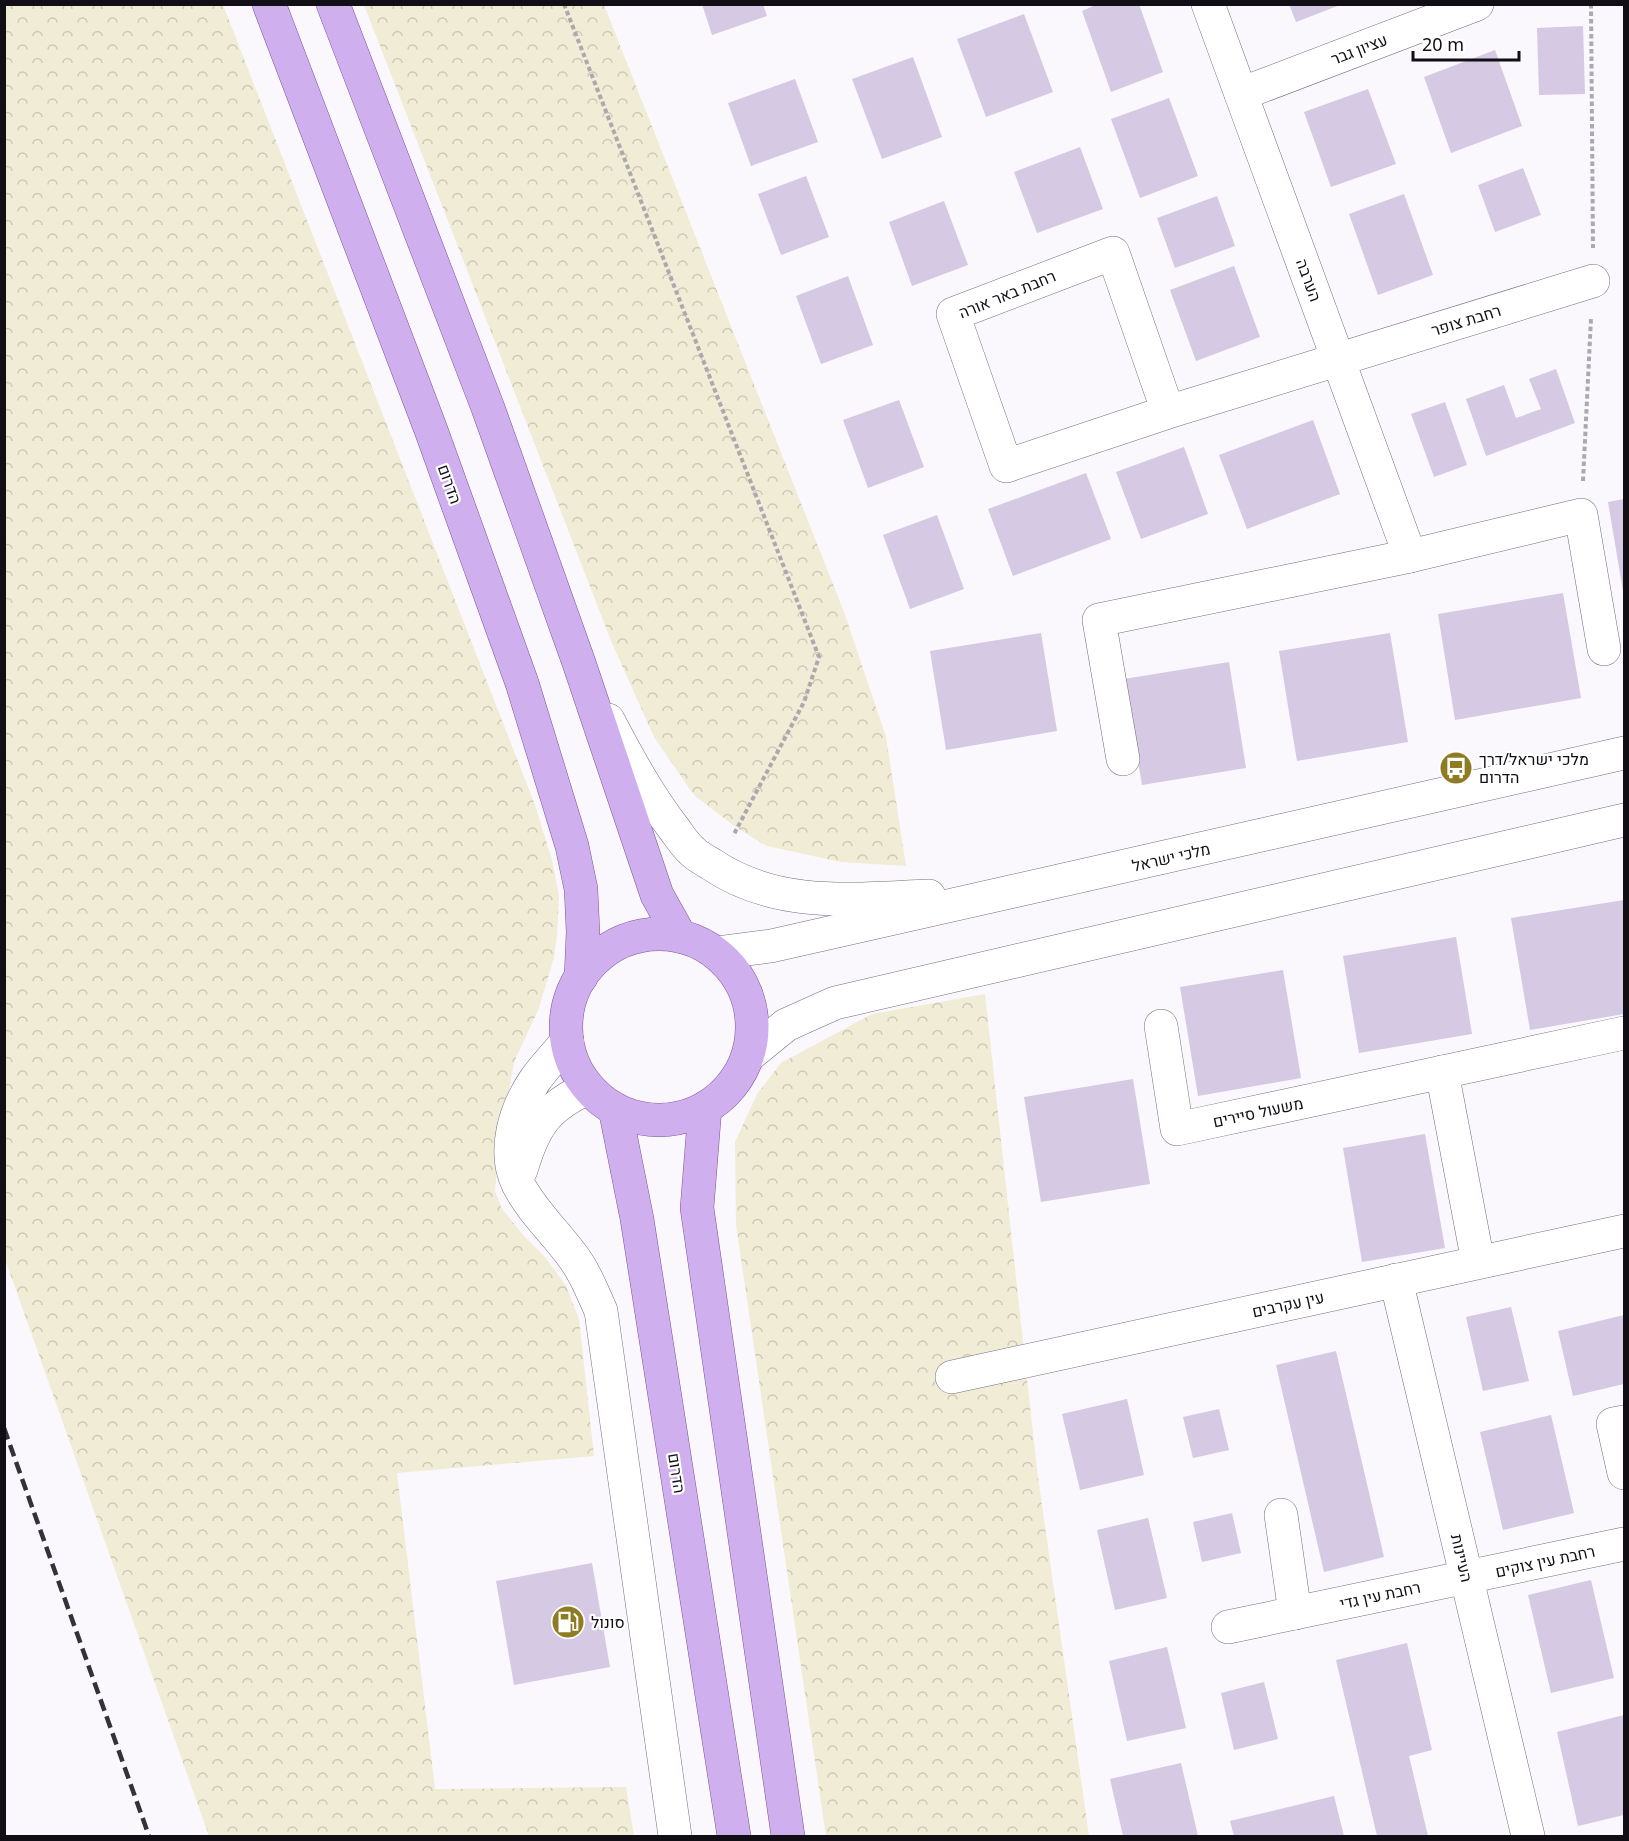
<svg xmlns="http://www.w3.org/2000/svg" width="1629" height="1841" font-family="'Noto Sans',Heebo,sans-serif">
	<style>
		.forest { fill: url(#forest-crowns) }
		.building { fill: #d5c9e3 }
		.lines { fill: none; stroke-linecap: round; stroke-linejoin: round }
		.minor-casing { stroke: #766c83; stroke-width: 34 }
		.major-casing { stroke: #79549d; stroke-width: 34 }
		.path { stroke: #aba8af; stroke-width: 4; stroke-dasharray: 4.5 3; stroke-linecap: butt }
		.minor { stroke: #fff; stroke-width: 33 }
		.major { stroke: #d0afef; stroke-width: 33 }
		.rail { stroke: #353139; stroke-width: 4.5; stroke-dasharray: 12 6; stroke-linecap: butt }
		.labels { text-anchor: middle; stroke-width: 4.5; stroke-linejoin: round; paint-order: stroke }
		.street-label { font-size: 16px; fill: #120e16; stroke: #fff }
		.poi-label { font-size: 16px; fill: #120e16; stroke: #fff; text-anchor: start }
	</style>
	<defs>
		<pattern id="forest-crowns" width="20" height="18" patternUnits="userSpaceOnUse" patternTransform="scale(1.5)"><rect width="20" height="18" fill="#f1ecd5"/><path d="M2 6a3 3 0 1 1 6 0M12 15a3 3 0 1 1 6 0" fill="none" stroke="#cec9b6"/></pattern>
	</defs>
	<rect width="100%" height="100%" fill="#faf7fd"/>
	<!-- forest -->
	<g class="forest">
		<polygon points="4,5 223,5 535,805 552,860 559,896 557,935 554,957 539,1008 514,1062 499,1146 495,1191 502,1209 524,1236 545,1257 566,1286 579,1319 594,1456 397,1473 435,1789 626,1787 634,1836 209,1836 5,1259"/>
		<polygon points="364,5 604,5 844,612 886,737 906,866 841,862 767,846 737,828 694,795 654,737 612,643"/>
		<polygon points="985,994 1037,1470 1089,1836 826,1836 736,1225 735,1142 757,1094 781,1063 872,1014"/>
	</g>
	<!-- building -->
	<g class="building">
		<polygon points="702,4 763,4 767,16 712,35"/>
		<polygon points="1098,4 1139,4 1163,72 1111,92 1082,11"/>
		<polygon points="1289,4 1340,4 1340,5 1296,22"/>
		<polygon points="1024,14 1053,92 986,117 957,39"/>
		<polygon points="1583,26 1585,94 1539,95 1537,28"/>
		<polygon points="1495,50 1522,126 1451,153 1424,77"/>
		<polygon points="913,57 942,137 882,159 852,79"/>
		<polygon points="795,79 818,142 751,166 728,103"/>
		<polygon points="1368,89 1396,164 1331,187 1304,112"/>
		<polygon points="1169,98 1198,176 1140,198 1111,119"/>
		<polygon points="1080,147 1103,209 1037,233 1014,172"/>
		<polygon points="1523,168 1541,215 1495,232 1478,185"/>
		<polygon points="806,176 829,237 781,255 758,194"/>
		<polygon points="1404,194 1433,275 1378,295 1349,214"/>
		<polygon points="1217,196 1235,246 1175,268 1157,218"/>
		<polygon points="944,201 968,265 912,286 889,222"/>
		<polygon points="1234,266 1260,337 1196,361 1170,290"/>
		<polygon points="848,276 873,345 821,364 796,296"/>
		<polygon points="1556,369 1575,423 1486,456 1466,399 1504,385 1516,418 1541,409 1529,379"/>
		<polygon points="899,400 924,467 868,488 843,420"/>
		<polygon points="1445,402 1467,465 1434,477 1411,414"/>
		<polygon points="1313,420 1340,494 1247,529 1219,455"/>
		<polygon points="1184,447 1208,514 1141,539 1116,472"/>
		<polygon points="1086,473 1111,539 1013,576 988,509"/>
		<polygon points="1624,499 1624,591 1623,591 1608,502"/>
		<polygon points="937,515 964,589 910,609 883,535"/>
		<polygon points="1563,593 1581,698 1455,720 1438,614"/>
		<polygon points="1041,633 1057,731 946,750 930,651"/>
		<polygon points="1390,633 1408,742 1297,761 1279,651"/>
		<polygon points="1229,662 1246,768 1142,785 1124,679"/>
		<polygon points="1624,900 1624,1014 1530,1030 1511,918"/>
		<polygon points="1456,937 1472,1034 1359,1053 1343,956"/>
		<polygon points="1283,970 1301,1078 1198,1096 1180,987"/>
		<polygon points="1133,1079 1150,1184 1041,1202 1024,1097"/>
		<polygon points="1425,1134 1445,1248 1362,1262 1343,1148"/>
		<polygon points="1511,1307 1529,1381 1483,1391 1466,1317"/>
		<polygon points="1624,1315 1624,1384 1573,1396 1558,1331"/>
		<polygon points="1336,1351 1384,1557 1324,1572 1276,1365"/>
		<polygon points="1127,1399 1144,1475 1080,1490 1062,1414"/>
		<polygon points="1219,1409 1229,1450 1193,1458 1183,1417"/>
		<polygon points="1551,1415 1574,1513 1503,1530 1480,1432"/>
		<polygon points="1232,1513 1241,1553 1202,1562 1193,1522"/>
		<polygon points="1148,1518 1167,1598 1115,1610 1097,1530"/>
		<polygon points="592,1563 610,1667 514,1685 496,1581"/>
		<polygon points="1591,1580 1614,1678 1551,1693 1528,1595"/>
		<polygon points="1407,1643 1432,1750 1409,1756 1428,1836 1377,1836 1336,1660"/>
		<polygon points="1167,1647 1186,1728 1127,1741 1109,1661"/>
		<polygon points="1264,1682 1278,1739 1234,1750 1221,1693"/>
		<polygon points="1624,1715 1624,1815 1578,1826 1557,1732"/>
		<polygon points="1181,1763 1198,1836 1123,1836 1110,1779"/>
		<polygon points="1334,1796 1344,1836 1234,1836 1230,1821"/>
	</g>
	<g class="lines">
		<!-- minor casing -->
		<g class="minor-casing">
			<g id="minor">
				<polyline points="1208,4 1410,556"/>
				<polyline points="1241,94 1477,4"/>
				<polyline points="1168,412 1113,253 953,314 1006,466 1168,412 1593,281"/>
				<path d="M608 720C628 758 648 795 675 830 680 837 685 845 692 851 697 856 704 860 711 864 777 909 853 899 929 896"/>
				<polyline points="1123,759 1099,620 1410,556 1581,515 1604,649"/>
				<polyline points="716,953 771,946 1624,753"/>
				<polyline points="1161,1026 1177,1129 1624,1033"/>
				<path d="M567 1041C557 1054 545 1066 535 1080 515 1109 502 1151 518 1184 532 1211 554 1231 571 1254 585 1272 592 1291 601 1311L675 1836"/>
				<polyline points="748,1056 786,1025 835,1003 1624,820"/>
				<polyline points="1442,1072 1478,1262"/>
				<path d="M521 1170C534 1126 546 1107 588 1088"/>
				<polyline points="1396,1280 1528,1836"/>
				<polyline points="952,1377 1624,1231"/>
				<polyline points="1624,1422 1613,1424 1624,1473"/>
				<polyline points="1281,1515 1295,1613"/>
				<polyline points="1228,1627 1624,1544"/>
			</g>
		</g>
		<!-- major casing -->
		<g class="major-casing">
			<g id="major">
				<polyline points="269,4 431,430 522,683 572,846 581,889 583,932 581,977"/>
				<polyline points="333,4 488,408 579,663 657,895 680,936"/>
				<circle cx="659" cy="1027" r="93"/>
				<polyline points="705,1108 697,1208 788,1836"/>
				<polyline points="615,1109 637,1219 734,1836"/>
			</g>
		</g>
		<!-- path -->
		<g class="path">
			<polyline points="564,4 819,657 804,702 733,836"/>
			<polyline points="1591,4 1593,248"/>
			<polyline points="1583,481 1591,318"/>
		</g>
		<!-- minor -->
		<use href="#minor" class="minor"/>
		<!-- major -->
		<use href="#major" class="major"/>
		<!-- rail -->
		<polyline class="rail" points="4,1428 149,1836"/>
	</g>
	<!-- icons -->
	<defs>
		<g id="bus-disc" transform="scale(1.725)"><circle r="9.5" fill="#8f7c22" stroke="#fff"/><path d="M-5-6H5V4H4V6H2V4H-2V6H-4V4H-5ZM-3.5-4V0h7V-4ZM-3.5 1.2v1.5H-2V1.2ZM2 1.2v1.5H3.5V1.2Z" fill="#fff"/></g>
		<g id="fuel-disc" transform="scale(1.725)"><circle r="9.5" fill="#8f7c22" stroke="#fff"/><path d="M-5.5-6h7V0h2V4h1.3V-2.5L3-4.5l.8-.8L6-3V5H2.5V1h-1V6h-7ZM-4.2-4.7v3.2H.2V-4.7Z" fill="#fff"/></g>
	</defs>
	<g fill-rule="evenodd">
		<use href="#bus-disc" x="1456" y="768"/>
		<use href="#fuel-disc" x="568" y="1622"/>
	</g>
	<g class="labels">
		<!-- street labels -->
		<g class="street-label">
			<text transform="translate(1359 49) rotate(-21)" y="6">עציון גבר</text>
			<text transform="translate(1309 280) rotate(70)" y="6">הערבה</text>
			<text transform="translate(1007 294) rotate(-22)" y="6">רחבת באר אורה</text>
			<text transform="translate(1466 320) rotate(-17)" y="6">רחבת צופר</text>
			<text transform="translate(450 484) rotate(70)" y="6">הדרום</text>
			<text transform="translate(1171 857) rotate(-13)" y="6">מלכי ישראל</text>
			<text transform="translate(1258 1112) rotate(-12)" y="6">משעול סיירים</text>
			<text transform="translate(1288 1304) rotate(-12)" y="6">עין עקרבים</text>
			<text transform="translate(677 1473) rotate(81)" y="6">הדרום</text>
			<text transform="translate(1462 1558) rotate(77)" y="6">העיינות</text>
			<text transform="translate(1545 1561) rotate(-12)" y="6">רחבת עין צוקים</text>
			<text transform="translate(1380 1595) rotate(-12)" y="6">רחבת עין גדי</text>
		</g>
		<!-- poi labels -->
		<g class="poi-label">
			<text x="1479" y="765">מלכי ישראל/דרך<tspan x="1479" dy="18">הדרום</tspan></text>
			<text x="591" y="1628">סונול</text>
		</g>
	</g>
	<!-- border -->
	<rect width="1629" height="1841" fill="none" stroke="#120e16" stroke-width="12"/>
	<!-- scale -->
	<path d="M1413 51v9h106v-9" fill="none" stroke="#120e16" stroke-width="3"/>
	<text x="1422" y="51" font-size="18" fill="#120e16" stroke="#ffffff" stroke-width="4.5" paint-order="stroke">20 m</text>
</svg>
